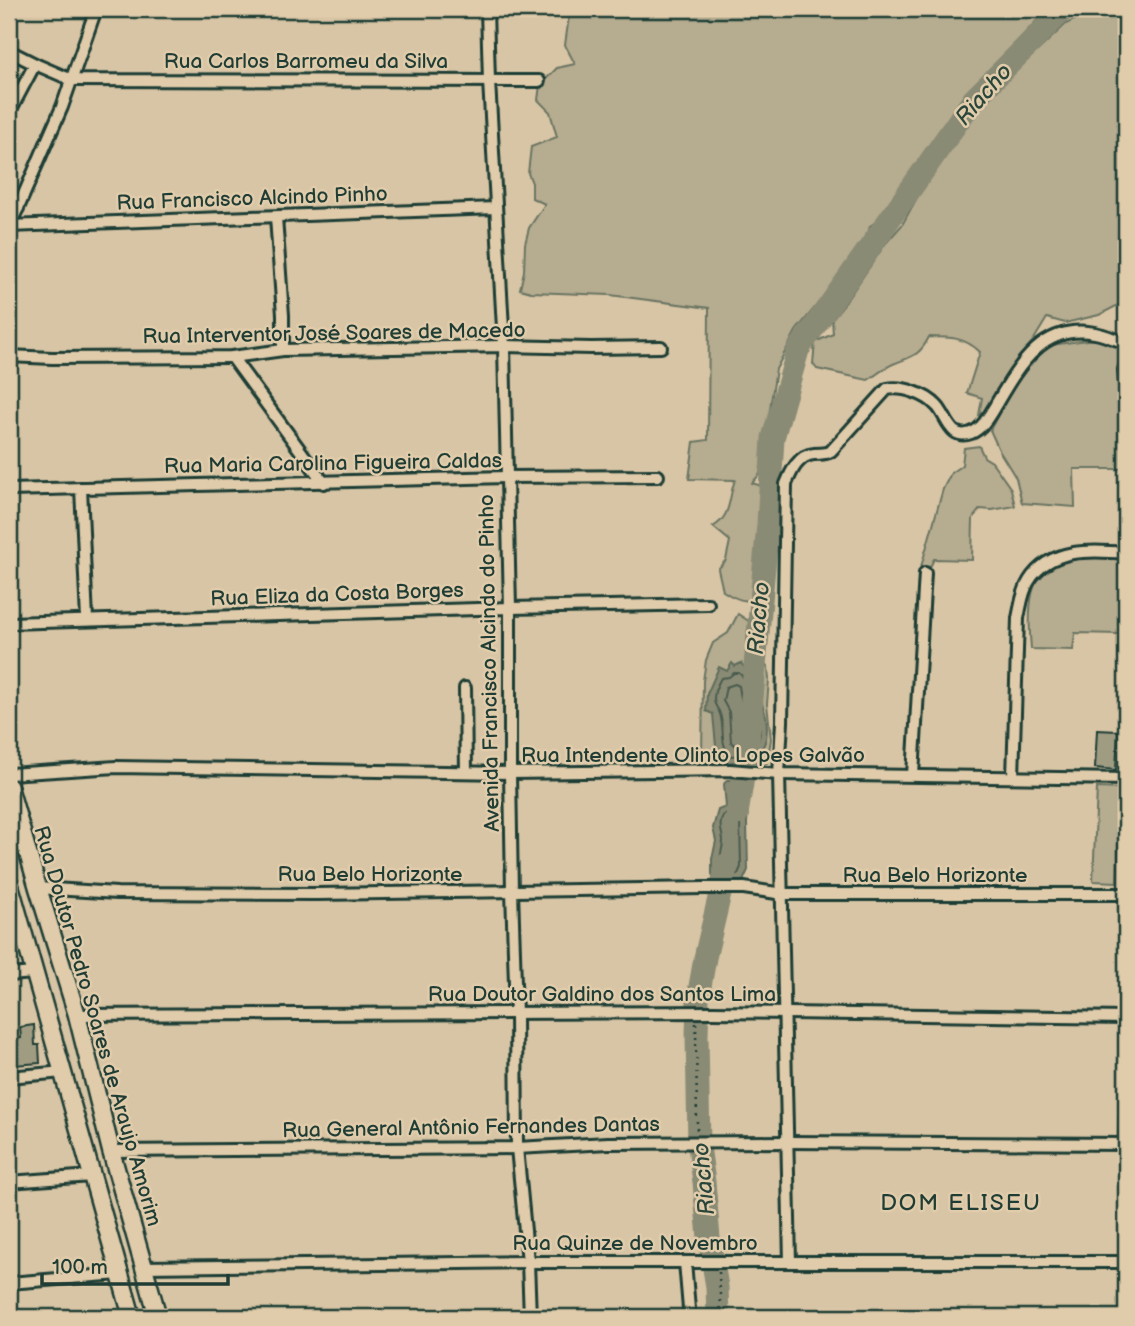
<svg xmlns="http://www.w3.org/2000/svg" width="1135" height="1326" font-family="'Balsamiq Sans',sans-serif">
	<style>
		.green { fill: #b6ac90; stroke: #6a7462; stroke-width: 2 }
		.water { fill: #8a8b75; stroke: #5f6c5b; stroke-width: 2 }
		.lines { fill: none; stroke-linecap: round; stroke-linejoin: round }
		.shore { stroke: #4a5c4e; stroke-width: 2 }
		.river { stroke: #8a8b75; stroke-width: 23 }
		.building { fill: #9f9c82; stroke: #1f3d34; stroke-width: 2 }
		.street-casing { stroke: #1f3d34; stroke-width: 16 }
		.secondary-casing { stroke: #1f3d34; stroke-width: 21 }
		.path { stroke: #1f3d34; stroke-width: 2.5; stroke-dasharray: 2 5; stroke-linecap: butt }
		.street { stroke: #e0cbaa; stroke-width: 10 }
		.secondary { stroke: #e0cbaa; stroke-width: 16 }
		.labels { text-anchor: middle; stroke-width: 5; stroke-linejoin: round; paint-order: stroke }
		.street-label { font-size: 21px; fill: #1f3d34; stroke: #e0cbaa }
		.water-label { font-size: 23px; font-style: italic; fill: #2a453a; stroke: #e0cbaa }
		.neighbourhood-label { font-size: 23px; letter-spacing: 2px; fill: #1f3d34; stroke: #e0cbaa }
	</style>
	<rect width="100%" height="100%" fill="#d8c5a5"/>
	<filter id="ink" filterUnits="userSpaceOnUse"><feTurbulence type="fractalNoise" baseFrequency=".0143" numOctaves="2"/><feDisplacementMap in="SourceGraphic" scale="14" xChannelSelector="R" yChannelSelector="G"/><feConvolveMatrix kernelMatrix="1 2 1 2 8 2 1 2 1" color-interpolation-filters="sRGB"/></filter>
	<g filter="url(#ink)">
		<!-- green -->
		<g class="green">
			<path d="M570 9H1052L1040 17 994 66 950 120 884 217 870 226 867 238 843 272 796 331 776 369 760 474 752 483 775 490 771 599C750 602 741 603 723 591L718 569 726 560 730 541 713 527C732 516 728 498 735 480L689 479 694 442 708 440 709 308 610 295 531 292 520 289 524 271 525 244 529 228 545 204 532 198V183L528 173 531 147 557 137 550 112 538 100 540 85 557 68 575 64 565 45Z"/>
			<path d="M1095 9H1126V301L1099 315 1065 323 1047 318 1033 341 1017 359 985 411 979 415 982 398 967 393 980 352C965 337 950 337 929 337 919 357 912 356 893 364 884 368 876 375 868 380L817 369 813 364 815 342 833 334 832 319 844 304 886 243 902 225 919 194 977 108 1066 24Z"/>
			<polygon points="1087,340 1103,340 1121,347 1118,378 1121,400 1122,469 1074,469 1075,507 1022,503 1016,478 1000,452 990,430 1024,367 1051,345"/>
			<polygon points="979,446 984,457 992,462 1011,489 1015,506 992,510 980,509 973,518 972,560 934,559 929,569 921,567 943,489 951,473 962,465 964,448"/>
			<path d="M1079 555 1107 556 1118 559 1124 597 1123 616 1119 634 1075 633 1073 650 1031 649C1029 626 1026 583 1047 567 1055 561 1069 558 1079 555Z"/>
			<polygon points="738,614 750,622 749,646 768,667 769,680 767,704 771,739 767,763 755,766 713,767 702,758 703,681 706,660 713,643 728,633"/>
			<polygon points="1097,788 1121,789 1117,882 1093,881"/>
		</g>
		<!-- water -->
		<g class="water">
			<path d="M732 663 735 666 741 663C750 675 758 684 757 700L762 701C762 708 765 711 766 717 771 751 756 761 724 763L716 746 713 714 706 711 707 694 719 667 727 671Z"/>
			<polygon points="727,780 736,780 745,783 749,794 747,823 748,870 743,881 728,883 716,882 712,874 712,859 716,841 713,828 718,810 726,807 724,784"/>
		</g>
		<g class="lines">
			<!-- shore -->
			<g class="shore">
				<path d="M734 673H739C745 678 749 685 750 692 751 698 749 698 751 703 754 708 758 712 759 718 764 742 755 754 731 756 719 745 725 729 720 714 718 707 714 707 714 699 714 691 717 685 721 678L729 677Z"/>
				<polygon points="735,684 739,686 742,705 750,719 751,736 745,744 736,746 731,742 729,712 723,701 726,687"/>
				<path d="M735 787 739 789 742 795 740 822 741 867 738 874 728 876 721 875C716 863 723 852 723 840 722 832 718 824 723 816 726 813 730 812 732 809L731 790Z"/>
			</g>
			<!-- river -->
			<g class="river">
				<polyline points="737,814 747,753 768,524 773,438 798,350 973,100 1064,9"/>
				<polyline points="718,1317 717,1287 709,1238 704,1182 699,1146 697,1036 698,998 705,958 727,864"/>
			</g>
		</g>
		<!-- building -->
		<g class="building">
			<polygon points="1097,730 1118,731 1116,770 1095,768"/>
			<polygon points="34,1025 35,1045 39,1045 40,1063 14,1065 12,1039 21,1038 20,1027"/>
		</g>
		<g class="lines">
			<!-- street casing -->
			<g class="street-casing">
				<g id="street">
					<polyline points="487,9 489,81 504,346 510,608 510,773 512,891 516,1014 517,1148 528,1262 530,1317"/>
					<polyline points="9,51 35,64 72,80 539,81"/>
					<polyline points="9,113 35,64"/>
					<polyline points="9,196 18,208"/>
					<polyline points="276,217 283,315 283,350"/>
					<polyline points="9,226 496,208"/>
					<polyline points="9,226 18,208 62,107 96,9"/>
					<polyline points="9,356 52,358 232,357 283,350 504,346 591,348 661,347"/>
					<polyline points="232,357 324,483"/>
					<polyline points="1126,364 1124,370 1126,399"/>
					<polyline points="81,488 87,620"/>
					<polyline points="9,490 506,477 658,476"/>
					<polyline points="9,623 510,608 708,604"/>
					<polyline points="465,688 466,772"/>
					<polyline points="9,774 116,767 510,773 730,770 779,774 1126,779"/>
					<polyline points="913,775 925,573"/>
					<path d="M1013 777 1018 618C1021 605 1022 592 1029 581 1050 547 1092 550 1126 553"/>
					<polyline points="38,888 117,893 318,894 704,888 744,888 783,894 1126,894"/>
					<polyline points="9,975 34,973"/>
					<polyline points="77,1015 713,1012 1126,1018"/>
					<polyline points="9,1077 63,1072"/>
					<polyline points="1125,1144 1126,1117"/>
					<polyline points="111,1151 517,1148 608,1143 787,1142 1126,1144"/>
					<polyline points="9,1182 92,1176"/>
					<polyline points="685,1262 689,1309 687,1317"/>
					<path d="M790 1262 779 774 782 722 786 484C791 472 798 455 814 454 821 453 824 455 831 451L887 389C903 386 926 394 937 406 947 416 950 441 971 433 982 429 989 416 995 406 1018 367 1042 323 1095 333 1106 335 1116 340 1126 343"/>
					<polyline points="144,1267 528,1262 1126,1262"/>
					<polyline points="9,1283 119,1274"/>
				</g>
			</g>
			<!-- secondary casing -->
			<g class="secondary-casing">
				<g id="secondary">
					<polyline points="9,787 38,888 77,1015 111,1151 158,1317"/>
					<polyline points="9,882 132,1317"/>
				</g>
			</g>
			<!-- path -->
			<g class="path">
				<polyline points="696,1023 697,1131"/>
				<polyline points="719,1272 721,1317"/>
			</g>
			<!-- street -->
			<use href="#street" class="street"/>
			<!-- secondary -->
			<use href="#secondary" class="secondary"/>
		</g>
	</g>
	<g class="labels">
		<!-- street labels -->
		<g class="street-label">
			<text x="306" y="68">Rua Carlos Barromeu da Silva</text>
			<text transform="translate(252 198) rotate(-2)" y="7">Rua Francisco Alcindo Pinho</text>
			<text transform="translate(334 333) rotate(-1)" y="7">Rua Interventor José Soares de Macedo</text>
			<text transform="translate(333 463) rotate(-1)" y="7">Rua Maria Carolina Figueira Caldas</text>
			<text transform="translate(337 594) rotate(-2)" y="7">Rua Eliza da Costa Borges</text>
			<text transform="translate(489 663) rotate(-91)" y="7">Avenida Francisco Alcindo do Pinho</text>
			<text x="693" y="762">Rua Intendente Olinto Lopes Galvão</text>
			<text x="370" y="881">Rua Belo Horizonte</text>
			<text x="935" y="882">Rua Belo Horizonte</text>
			<text x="602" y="1001">Rua Doutor Galdino dos Santos Lima</text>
			<text transform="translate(98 1026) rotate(74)" y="7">Rua Doutor Pedro Soares de Araujo Amorim</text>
			<text transform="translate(471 1127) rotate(-1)" y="7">Rua General Antônio Fernandes Dantas</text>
			<text x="635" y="1250">Rua Quinze de Novembro</text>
		</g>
		<!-- water labels -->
		<g class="water-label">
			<text transform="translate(983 94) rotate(-49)" y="8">Riacho</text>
			<text transform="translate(758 618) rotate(-85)" y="8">Riacho</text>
			<text transform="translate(703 1179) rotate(-95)" y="8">Riacho</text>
		</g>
		<!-- neighbourhood labels -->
		<g class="neighbourhood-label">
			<text x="961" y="1210">DOM ELISEU</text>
		</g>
	</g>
	<!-- margin -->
	<rect width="1135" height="1326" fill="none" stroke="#e0cbaa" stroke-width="35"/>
	<rect x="18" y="18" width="1100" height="1291" fill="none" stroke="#1f3d34" stroke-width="2.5" filter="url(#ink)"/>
	<!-- scale -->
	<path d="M42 1274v10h186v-10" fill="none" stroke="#1f3d34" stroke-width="3.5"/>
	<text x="52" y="1274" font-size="21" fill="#1f3d34" stroke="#e0cbaa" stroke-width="5" paint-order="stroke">100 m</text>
</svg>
